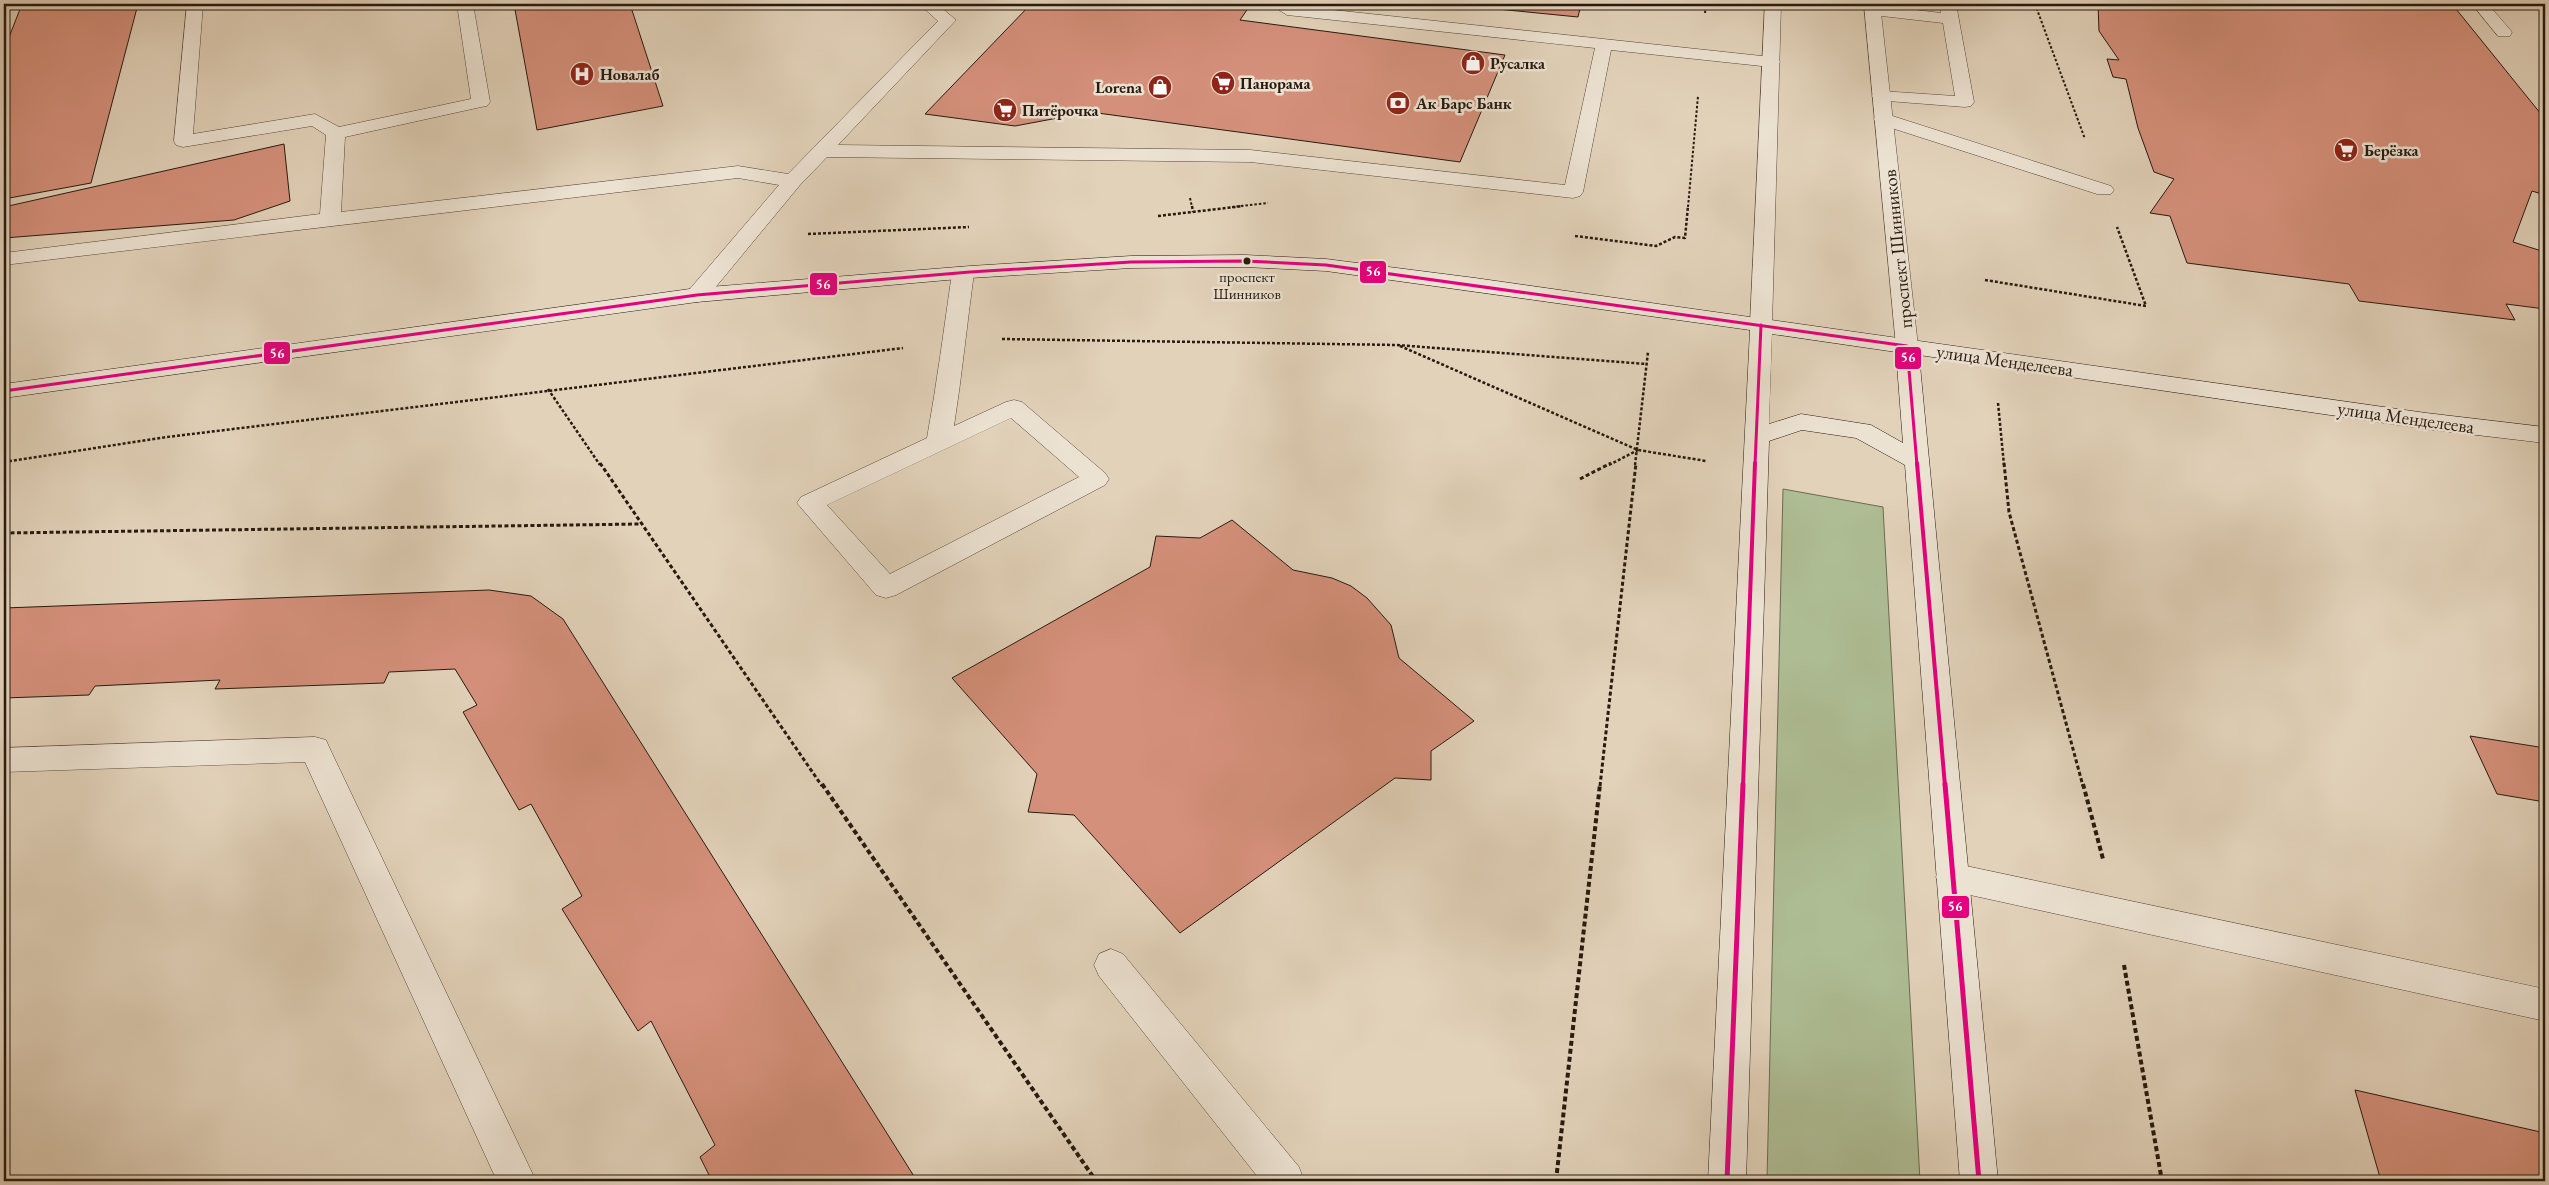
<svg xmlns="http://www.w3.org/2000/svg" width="2549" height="1185" font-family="'EB Garamond',serif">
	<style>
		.green { fill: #aebd94; stroke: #6a6c52 }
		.building { fill: #d5907b; stroke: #271a0f }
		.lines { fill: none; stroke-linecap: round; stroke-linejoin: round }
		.lane-casing { stroke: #56483a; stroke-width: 1 }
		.street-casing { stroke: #56483a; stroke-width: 1 }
		.secondary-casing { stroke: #271a0f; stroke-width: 1 }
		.path-far3 { stroke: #271a0f; stroke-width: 2; stroke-dasharray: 2.5 2; stroke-linecap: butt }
		.path-far2 { stroke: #271a0f; stroke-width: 2.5; stroke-dasharray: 3 2; stroke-linecap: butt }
		.path-far1 { stroke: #271a0f; stroke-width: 3; stroke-dasharray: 4 2.5; stroke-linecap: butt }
		.path { stroke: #271a0f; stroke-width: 4; stroke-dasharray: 5 3; stroke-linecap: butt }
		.lane { fill: #ece2d2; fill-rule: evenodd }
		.street { fill: #ece2d2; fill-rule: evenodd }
		.secondary { fill: #ece2d2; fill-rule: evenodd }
		.bus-1-far2-casing { stroke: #ece2d2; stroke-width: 6 }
		.bus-1-far1-casing { stroke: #ece2d2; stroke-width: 8 }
		.bus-1-casing { stroke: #ece2d2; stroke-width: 9 }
		.bus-1-far2 { stroke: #e5007d; stroke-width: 3 }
		.bus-1-far1 { stroke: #e5007d; stroke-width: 4 }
		.bus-1 { stroke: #e5007d; stroke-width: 5 }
		.bus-dot { fill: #271a0f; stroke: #ece2d2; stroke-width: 2 }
		.labels { text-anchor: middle; stroke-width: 5; stroke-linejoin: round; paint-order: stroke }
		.far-bus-label { font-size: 15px; fill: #271a0f; stroke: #ece2d2 }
		.far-poi-label { font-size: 16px; font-weight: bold; fill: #271a0f; stroke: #ece2d2; text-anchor: start }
		.street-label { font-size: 19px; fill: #271a0f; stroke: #ece2d2 }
		.line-badge { stroke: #ece2d2; stroke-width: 2 }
		.badge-label { font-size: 14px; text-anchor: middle; font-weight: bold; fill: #fff }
	</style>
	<rect width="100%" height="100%" fill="#e2d2ba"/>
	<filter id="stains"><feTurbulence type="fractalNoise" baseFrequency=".004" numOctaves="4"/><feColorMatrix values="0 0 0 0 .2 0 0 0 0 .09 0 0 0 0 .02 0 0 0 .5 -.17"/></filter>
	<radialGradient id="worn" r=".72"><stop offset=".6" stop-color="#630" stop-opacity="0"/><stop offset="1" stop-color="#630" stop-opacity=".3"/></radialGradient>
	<!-- green -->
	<polygon class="green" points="1783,489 1883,507 1920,1181 1767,1181"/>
	<!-- building -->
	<g class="building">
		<polygon points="22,4 138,4 91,183 4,199 4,50"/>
		<polygon points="514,4 630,4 663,106 537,130"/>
		<polygon points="1031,4 1251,4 1240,20 1505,55 1460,162 1090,112 1015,126 925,114"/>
		<polygon points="1478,4 1581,4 1578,17 1477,7"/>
		<polygon points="2098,4 2452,4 2545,119 2545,195 2532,191 2513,242 2545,252 2545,309 2506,304 2515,320 2359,301 2349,284 2187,263 2170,216 2150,213 2174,179 2154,172 2138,128 2126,79 2113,77 2107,59 2119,60 2099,31"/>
		<polygon points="284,144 290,201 234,220 4,238 4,207"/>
		<polygon points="1232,520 1293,570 1332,578 1351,586 1367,598 1391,625 1399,658 1474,721 1431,751 1431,780 1395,778 1180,933 1074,815 1028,812 1037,774 952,678 1150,567 1156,536 1200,538"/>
		<polygon points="489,590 531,596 563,619 917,1181 712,1181 700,1157 715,1145 651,1021 638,1031 562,909 582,896 531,804 519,810 463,712 477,705 455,669 389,672 384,683 215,689 220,680 95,686 89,695 4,698 4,608"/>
		<polygon points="2470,736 2545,748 2545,802 2497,794"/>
		<polygon points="2355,1090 2545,1133 2545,1181 2381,1181"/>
	</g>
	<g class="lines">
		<!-- lane casing -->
		<g class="lane-casing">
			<g id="lane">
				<polygon points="187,4 203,4 193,134 315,114 339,127 471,99 457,4 473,4 490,102 487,106 481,107 345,137 341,212 738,166 788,174 938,21 919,4 937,4 956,20 838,145 1250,150 1565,185 1595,48 1287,15 1279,10 1287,5 1771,57 1777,58 1780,62 1777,66 1771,67 1611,50 1583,192 1580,196 1573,198 1250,162 827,157 800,185 705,300 697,302 689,300 686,295 689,290 779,185 738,178 4,265 4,253 320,214 326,135 312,126 183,147 176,145 174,141"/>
				<polygon points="1940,4 1956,4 1974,102 1971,106 1965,107 1875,100 1872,96 1875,92 1881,91 1955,96 1943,23 1873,15 1865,10 1873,5 1941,13"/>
				<polygon points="2472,4 2488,4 2512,32 2510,36 2498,36"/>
				<polygon points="1883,113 2111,186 2114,190 2111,194 2097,194 1876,123 1874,119 1876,115"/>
				<path d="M963 267 971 268 974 273C967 324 962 375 954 426L1006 402 1014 400 1022 402 1105 473 1109 479 1105 485 896 595 886 598 876 595 797 503 801 497 927 438C937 383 944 328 952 273L955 268ZM1011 418 1079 477 890 574 827 505Z"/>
				<polygon points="315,737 326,740 330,749 536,1181 497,1181 305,762 4,772 4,748"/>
				<polygon points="1952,863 2545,989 2545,1021 1952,891 1940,887 1936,877 1940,867"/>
				<polygon points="1111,949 1123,954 1299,1167 1304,1181 1261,1181 1099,976 1094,965 1099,954"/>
			</g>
		</g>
		<!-- street casing -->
		<g class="street-casing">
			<g id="street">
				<polygon points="1765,4 1781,4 1772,325 1769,330 1761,332 1753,330 1750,325"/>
				<polygon points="1864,4 1880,4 1918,346 1915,351 1907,353 1899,351 1896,346"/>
			</g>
		</g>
		<!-- secondary casing -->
		<g class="secondary-casing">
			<path id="secondary" d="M1245 255 1326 259 1475 278 2426 413 2545 427V443L2426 429 1919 355 1998 1181H1960L1905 465 1856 438 1802 430 1769 441 1746 1181H1708L1750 330 1326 271 1245 267 1131 268 970 278 697 302 4 398V384L697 288 970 266 1131 256ZM1772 334 1896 352 1903 443 1871 425 1801 414 1769 424Z"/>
		</g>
		<!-- path-far3 -->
		<g class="path-far3">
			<polyline points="2035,4 2085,139"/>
			<polyline points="1705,13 1706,4"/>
			<polyline points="1190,198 1192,207"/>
			<polyline points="1232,207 1268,203"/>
			<polyline points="1688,207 1698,96"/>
		</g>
		<!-- path-far2 -->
		<g class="path-far2">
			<polyline points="1192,206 1193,212"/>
			<polyline points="1158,216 1243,206"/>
			<polyline points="808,234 969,227"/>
			<polyline points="1575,236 1656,246 1675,237 1685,238 1688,206"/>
			<polyline points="1985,280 2146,306 2117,227"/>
			<polyline points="1002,339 1397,345 1646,364"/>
			<polyline points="1400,346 1638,450 1706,461"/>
			<polyline points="548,389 600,465"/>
			<polyline points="1998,403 2004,465"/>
			<polyline points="4,462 167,437 903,348"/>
			<polyline points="1609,465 1638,450"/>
			<polyline points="1635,465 1648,352"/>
		</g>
		<!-- path-far1 -->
		<g class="path-far1">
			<polyline points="600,463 822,786"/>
			<polyline points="2004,463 2009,512 2083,786"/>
			<polyline points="1580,479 1611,463"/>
			<polyline points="4,533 640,524"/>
			<polyline points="1600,786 1636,463"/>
		</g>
		<!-- path -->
		<g class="path">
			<polyline points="822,784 1096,1181"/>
			<polyline points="2083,784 2103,859"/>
			<polyline points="2124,965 2162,1181"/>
			<polyline points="1556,1181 1600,784"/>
		</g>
		<!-- lane -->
		<use href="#lane" class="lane"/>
		<!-- street -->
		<use href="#street" class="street"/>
		<!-- secondary -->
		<use href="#secondary" class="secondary"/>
		<!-- bus-1-far2 casing -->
		<g class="bus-1-far2-casing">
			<g id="bus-1-far2">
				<polyline points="4,391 697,295 970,272 1131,262 1245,261 1326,265 1907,346 1917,465"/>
				<polyline points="1755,465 1761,325"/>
			</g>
		</g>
		<!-- bus-1-far1 casing -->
		<g class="bus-1-far1-casing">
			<g id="bus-1-far1">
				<polyline points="1917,463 1945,786"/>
				<polyline points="1743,786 1755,463"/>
			</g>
		</g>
		<!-- bus-1 casing -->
		<g class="bus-1-casing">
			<g id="bus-1">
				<polyline points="1945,784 1979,1181"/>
				<polyline points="1727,1181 1743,784"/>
			</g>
		</g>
		<!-- bus-1-far2 -->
		<use href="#bus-1-far2" class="bus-1-far2"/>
		<!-- bus-1-far1 -->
		<use href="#bus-1-far1" class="bus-1-far1"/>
		<!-- bus-1 -->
		<use href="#bus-1" class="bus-1"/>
	</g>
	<!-- icons -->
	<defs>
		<g id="shop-disc" transform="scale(1.25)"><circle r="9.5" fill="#8f2418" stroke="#ece2d2"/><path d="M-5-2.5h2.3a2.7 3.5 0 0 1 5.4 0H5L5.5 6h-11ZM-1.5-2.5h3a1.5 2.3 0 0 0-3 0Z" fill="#fff"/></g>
		<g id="hospital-disc" transform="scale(1.25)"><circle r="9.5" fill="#8f2418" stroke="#ece2d2"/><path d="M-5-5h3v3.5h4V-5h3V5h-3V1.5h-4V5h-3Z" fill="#fff"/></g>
		<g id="supermarket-disc" transform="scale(1.25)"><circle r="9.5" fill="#8f2418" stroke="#ece2d2"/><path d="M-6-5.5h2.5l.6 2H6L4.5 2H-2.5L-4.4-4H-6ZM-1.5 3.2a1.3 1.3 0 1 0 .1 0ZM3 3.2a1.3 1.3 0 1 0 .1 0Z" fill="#fff"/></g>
		<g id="bank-disc" transform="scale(1.25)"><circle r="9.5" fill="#8f2418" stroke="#ece2d2"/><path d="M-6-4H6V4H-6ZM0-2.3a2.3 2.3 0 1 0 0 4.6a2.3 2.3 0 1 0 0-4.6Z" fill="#fff"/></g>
	</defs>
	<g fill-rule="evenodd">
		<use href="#shop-disc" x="1473" y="63"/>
		<use href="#hospital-disc" x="582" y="74"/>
		<use href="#supermarket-disc" x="1223" y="83"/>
		<use href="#shop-disc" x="1160" y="87"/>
		<use href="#bank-disc" x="1398" y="103"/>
		<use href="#supermarket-disc" x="1005" y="110"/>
		<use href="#supermarket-disc" x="2346" y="150"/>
	</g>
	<!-- markers -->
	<circle class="bus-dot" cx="1247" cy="261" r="4.5"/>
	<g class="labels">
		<!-- far-bus labels -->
		<g class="far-bus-label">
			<text x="1247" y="282">проспект<tspan x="1247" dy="17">Шинников</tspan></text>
		</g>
		<!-- far-poi labels -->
		<g class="far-poi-label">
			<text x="1490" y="69">Русалка</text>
			<text x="600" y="80">Новалаб</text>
			<text x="1240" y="89">Панорама</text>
			<text x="1142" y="93" text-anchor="end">Lorena</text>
			<text x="1416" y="109">Ак Барс Банк</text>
			<text x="1022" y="116">Пятёрочка</text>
			<text x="2364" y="156">Берёзка</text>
		</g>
		<!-- street labels -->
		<g class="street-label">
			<text transform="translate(1897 249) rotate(-96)" y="7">проспект Шинников</text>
			<text transform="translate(2005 360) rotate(8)" y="7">улица Менделеева</text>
			<text transform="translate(2406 417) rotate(8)" y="7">улица Менделеева</text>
		</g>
	</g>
	<g class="line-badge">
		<rect x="1359" y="260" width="28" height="24" rx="5" fill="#e5007d"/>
		<rect x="809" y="272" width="29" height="24" rx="5" fill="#e5007d"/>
		<rect x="263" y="341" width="28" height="24" rx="5" fill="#e5007d"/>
		<rect x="1894" y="346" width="28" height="24" rx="5" fill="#e5007d"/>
		<rect x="1941" y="895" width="29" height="24" rx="5" fill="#e5007d"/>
	</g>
	<g class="badge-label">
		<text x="1373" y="276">56</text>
		<text x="823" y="289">56</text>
		<text x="277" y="358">56</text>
		<text x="1908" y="362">56</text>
		<text x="1955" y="911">56</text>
	</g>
	<!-- margin -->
	<rect width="2549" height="1185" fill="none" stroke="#e2d2ba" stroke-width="20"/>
	<rect x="5" y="5" width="2539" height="1175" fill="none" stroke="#271a0f" stroke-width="2.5"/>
	<rect x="10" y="10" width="2529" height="1165" fill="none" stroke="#271a0f"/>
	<rect width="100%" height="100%" filter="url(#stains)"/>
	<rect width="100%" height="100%" fill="url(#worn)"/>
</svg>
